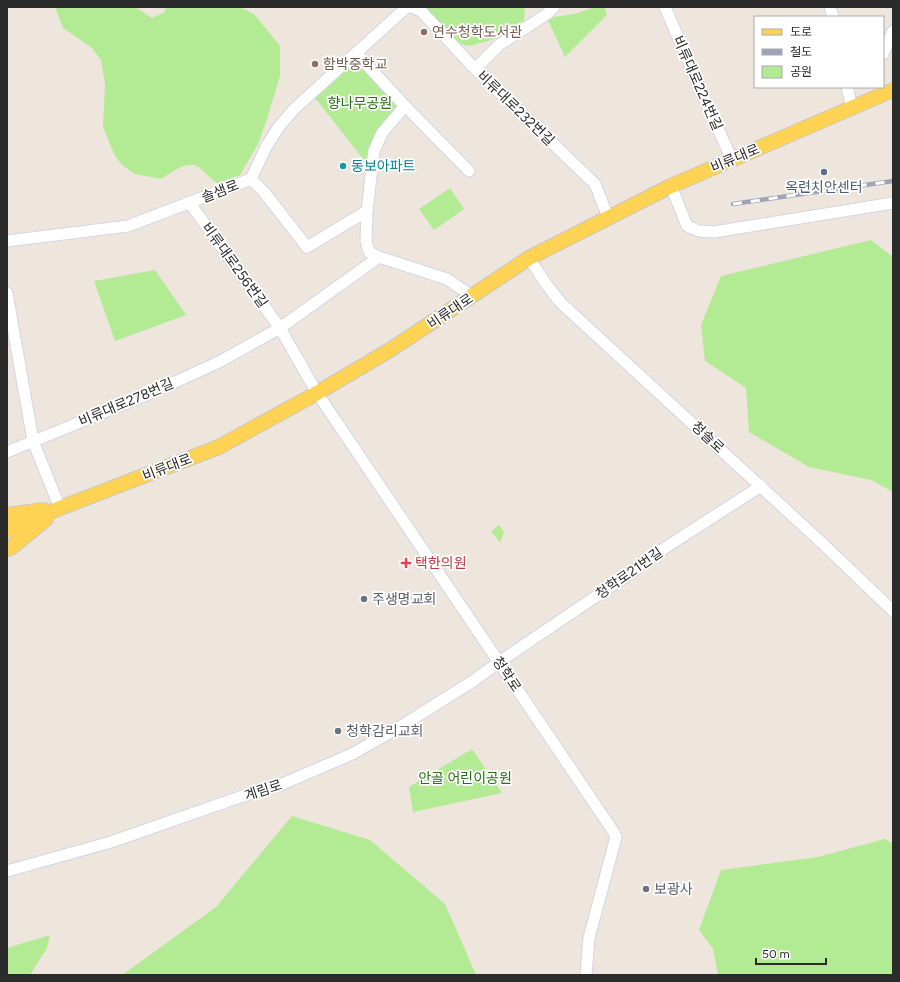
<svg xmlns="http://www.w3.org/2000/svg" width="900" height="982" font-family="Figtree,'Noto Sans KR',sans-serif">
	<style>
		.green { fill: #b3ea94 }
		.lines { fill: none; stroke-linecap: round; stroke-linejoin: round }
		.minor-casing { stroke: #d1d6e5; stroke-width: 13 }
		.major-casing { stroke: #c8c8c8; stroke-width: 16 }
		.minor { stroke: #fff; stroke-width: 11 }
		.major { stroke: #fed252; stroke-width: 14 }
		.rail-casing { stroke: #9ea3b8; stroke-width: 4.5 }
		.rail { stroke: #fff; stroke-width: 3; stroke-dasharray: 9; stroke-linecap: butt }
		.education-dot { fill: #8d6e63; stroke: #fff; stroke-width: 1.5 }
		.culture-dot { fill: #0f9aa8; stroke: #fff; stroke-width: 1.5 }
		.service-dot { fill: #5c6f8a; stroke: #fff; stroke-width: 1.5 }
		.health-dot { fill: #e0444e; stroke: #fff; stroke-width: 1.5 }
		.worship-dot { fill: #6b7280; stroke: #fff; stroke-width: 1.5 }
		.labels { text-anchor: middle; stroke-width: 3.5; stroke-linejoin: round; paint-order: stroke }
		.education-label { font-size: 14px; fill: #785e54; stroke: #fff; text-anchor: start }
		.street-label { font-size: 14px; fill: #2b2b2b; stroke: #fff }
		.park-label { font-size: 14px; fill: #297113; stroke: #fff }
		.culture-label { font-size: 14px; fill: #0d838f; stroke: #fff; text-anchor: start }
		.service-label { font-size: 14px; fill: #4e5e75; stroke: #fff }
		.health-label { font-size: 14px; fill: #be3a42; stroke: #fff; text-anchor: start }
		.worship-label { font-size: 14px; fill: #5b616d; stroke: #fff; text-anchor: start }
	</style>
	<rect width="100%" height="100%" fill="#eee6dc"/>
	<!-- green -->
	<g class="green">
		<path d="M55 7H135L152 18 165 12 166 7H240L254 14 280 46V76L266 122 258 144 240 175 217 183C211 179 201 168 197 166 185 161 171 173 161 179L135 174 123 166 115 156 103 127 105 84 101 60 92 48 63 28Z"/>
		<polygon points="424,7 525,7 524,20 498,38 470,46 459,44"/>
		<polygon points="595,7 604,7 607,15 565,57 548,20 553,17 575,14"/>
		<polygon points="356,53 405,106 382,133 371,169 312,94"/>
		<polygon points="450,188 464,209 434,230 419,209"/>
		<polygon points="871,240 893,257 893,492 871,480 809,467 749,432 746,388 705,361 701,325 721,276"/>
		<polygon points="155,270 186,315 115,341 94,281"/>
		<polygon points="499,525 504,532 500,543 491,531"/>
		<polygon points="472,749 502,793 413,812 409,787"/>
		<polygon points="292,816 370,840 445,904 476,975 122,975 216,907"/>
		<polygon points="885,839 893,844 893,975 718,975 713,949 699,930 721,870 818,857"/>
		<polygon points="50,935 47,948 30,975 7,975 7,948"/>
	</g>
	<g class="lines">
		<!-- minor casing -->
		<g class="minor-casing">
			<g id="minor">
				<polyline points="412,7 421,11 475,69 595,184 608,217"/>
				<polyline points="665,7 698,84 732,160"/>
				<polyline points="830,7 833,17"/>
				<polyline points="356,53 405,106 469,171"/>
				<polyline points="883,54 893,31"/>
				<polyline points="475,69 499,45 547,14 554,7"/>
				<polyline points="847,87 852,108"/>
				<polyline points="405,106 382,133 374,151 367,211 366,241 369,252 379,257 447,279 472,296"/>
				<polyline points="251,179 264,192 307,247 367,211"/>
				<polyline points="671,186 687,226 699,231 714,232 893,203"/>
				<polyline points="189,202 280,328 317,393 613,831 616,837 589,938 586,975"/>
				<polyline points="7,241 128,226 251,179 266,147 278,128 294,109 407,7"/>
				<polyline points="529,258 546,284 561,303 821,542 893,611"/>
				<polyline points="7,293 33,441 60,508"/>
				<polyline points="7,452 151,393 219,362 280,328 379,257"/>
				<polyline points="7,871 111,842 263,789 280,785 352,754 403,725 473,681 499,662 635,570 643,562 761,486"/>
			</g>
		</g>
		<!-- major casing -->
		<g class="major-casing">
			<g id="major">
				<polyline points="7,515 44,510"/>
				<polyline points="7,531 60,508 219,447 317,393 390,350 529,258 671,186 893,90"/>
				<polyline points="7,549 12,547 46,519"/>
			</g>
		</g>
		<!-- minor -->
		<use href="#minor" class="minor"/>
		<!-- major -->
		<use href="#major" class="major"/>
		<!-- rail casing -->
		<g class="rail-casing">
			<polyline id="rail" points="733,204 893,181"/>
		</g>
		<!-- rail -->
		<use href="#rail" class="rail"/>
	</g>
	<!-- markers -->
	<g class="education-dot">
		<circle cx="424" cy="32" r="4"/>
		<circle cx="315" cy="64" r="4"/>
	</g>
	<circle class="culture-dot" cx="343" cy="166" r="4"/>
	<circle class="service-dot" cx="824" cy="172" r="4"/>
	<path class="health-dot" d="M404 557h4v4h4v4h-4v4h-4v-4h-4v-4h4z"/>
	<g class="worship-dot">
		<circle cx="364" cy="599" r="4"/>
		<circle cx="338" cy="731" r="4"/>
		<circle cx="646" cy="889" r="4"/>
	</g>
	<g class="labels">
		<!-- education labels -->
		<g class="education-label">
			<text x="432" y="37">연수청학도서관</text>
			<text x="323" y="69">함박중학교</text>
		</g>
		<!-- street labels -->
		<g class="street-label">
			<text transform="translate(698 83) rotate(66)" y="5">비류대로224번길</text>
			<text transform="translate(516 108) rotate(44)" y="5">비류대로232번길</text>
			<text transform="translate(735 158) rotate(-23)" y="5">비류대로</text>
			<text transform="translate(220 191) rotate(-21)" y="5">솔샘로</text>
			<text transform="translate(235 265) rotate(54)" y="5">비류대로256번길</text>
			<text transform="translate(450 311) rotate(-34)" y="5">비류대로</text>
			<text transform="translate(126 402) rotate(-23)" y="5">비류대로278번길</text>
			<text transform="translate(708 437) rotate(43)" y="5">청솔로</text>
			<text transform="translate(167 467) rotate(-21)" y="5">비류대로</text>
			<text transform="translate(629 573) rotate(-35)" y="5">청학로21번길</text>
			<text transform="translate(507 674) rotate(56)" y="5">청학로</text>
			<text transform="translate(263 790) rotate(-18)" y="5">계림로</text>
		</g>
		<!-- park labels -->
		<g class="park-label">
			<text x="360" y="108">향나무공원</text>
			<text x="465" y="783">안골 어린이공원</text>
		</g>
		<!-- culture labels -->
		<g class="culture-label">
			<text x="351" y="171">동보아파트</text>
		</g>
		<!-- service labels -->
		<g class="service-label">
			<text x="824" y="192">옥련치안센터</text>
		</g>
		<!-- health labels -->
		<g class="health-label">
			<text x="415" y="568">택한의원</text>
		</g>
		<!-- worship labels -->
		<g class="worship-label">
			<text x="372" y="604">주생명교회</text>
			<text x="346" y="736">청학감리교회</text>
			<text x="654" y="894">보광사</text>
		</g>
	</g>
	<!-- border -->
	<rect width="900" height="982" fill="none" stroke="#2b2b2b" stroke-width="16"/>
	<!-- legend -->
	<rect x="754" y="16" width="130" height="72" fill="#ffffff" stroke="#aaaaaa"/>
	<rect x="762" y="29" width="20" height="6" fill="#fed252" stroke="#aaaaaa"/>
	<text x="790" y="36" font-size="12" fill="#2b2b2b">도로</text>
	<rect x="762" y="49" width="20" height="6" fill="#9ea3b8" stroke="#aaaaaa"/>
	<text x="790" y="56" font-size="12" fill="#2b2b2b">철도</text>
	<rect x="762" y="66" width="20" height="12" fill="#b3ea94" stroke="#aaaaaa"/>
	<text x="790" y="76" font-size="12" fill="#2b2b2b">공원</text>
	<!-- scale -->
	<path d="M756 958v6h70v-6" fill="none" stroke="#2b2b2b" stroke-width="2"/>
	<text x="762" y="958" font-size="12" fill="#2b2b2b" stroke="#ffffff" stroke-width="3" paint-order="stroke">50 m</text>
</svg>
